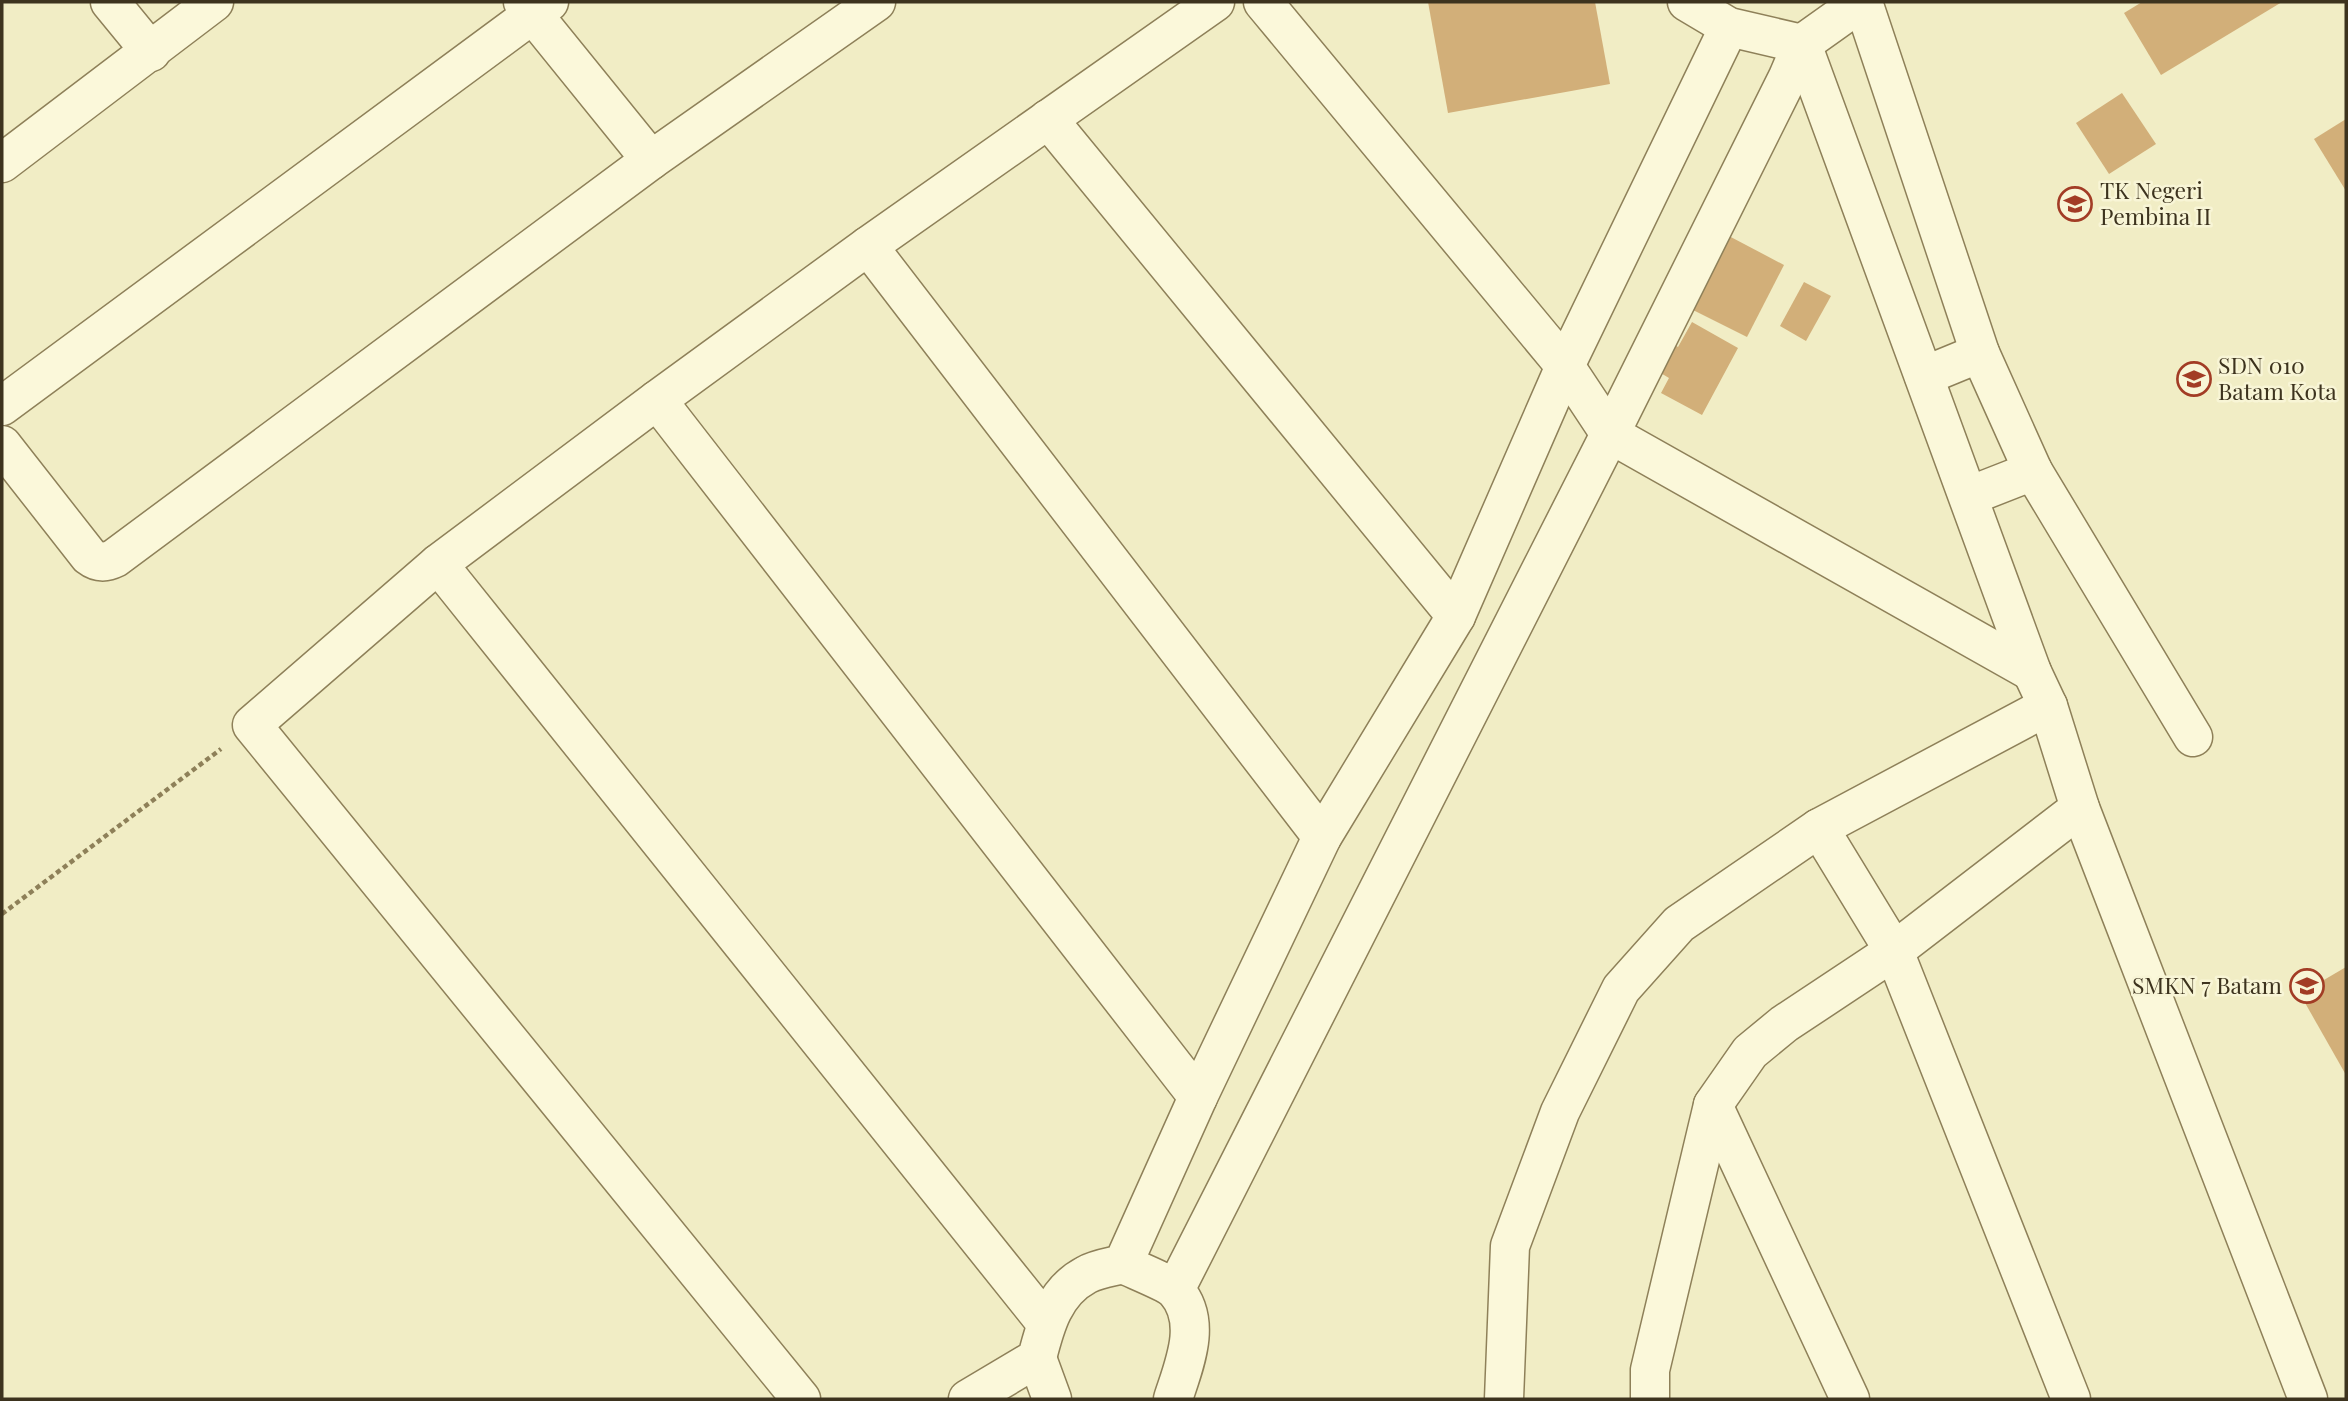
<svg xmlns="http://www.w3.org/2000/svg" width="2348" height="1401" font-family="'Playfair Display',serif">
	<style>
		.building { fill: #d2af79 }
		.lines { fill: none; stroke-linecap: round; stroke-linejoin: round }
		.minor-casing { stroke: #8e8059; stroke-width: 41 }
		.path { stroke: #8e8059; stroke-width: 4.5; stroke-dasharray: 5 3.5; stroke-linecap: butt }
		.minor { stroke: #fbf8da; stroke-width: 38 }
		.labels { text-anchor: middle; stroke-width: 5; stroke-linejoin: round; paint-order: stroke }
		.poi-label { font-size: 23px; fill: #3d331e; stroke: #f8f5d6; text-anchor: start }
	</style>
	<rect width="100%" height="100%" fill="#f1edc5"/>
	<!-- building -->
	<g class="building">
		<polygon points="1428,2 1595,2 1610,84 1448,113"/>
		<polygon points="2142,2 2282,2 2161,75 2124,13"/>
		<polygon points="2122,93 2156,144 2109,174 2076,123"/>
		<polygon points="2346,119 2346,191 2314,139"/>
		<polygon points="1727,235 1784,265 1747,337 1689,308"/>
		<polygon points="1804,282 1831,296 1806,341 1780,326"/>
		<polygon points="1692,322 1738,348 1702,415 1661,393 1669,378 1649,366 1664,338 1678,347"/>
		<polygon points="2346,967 2346,1075 2300,994"/>
	</g>
	<g class="lines">
		<!-- minor casing -->
		<g class="minor-casing">
			<g id="minor">
				<polyline points="110,2 151,52"/>
				<polyline points="523,2 651,160"/>
				<polyline points="1263,2 1565,366 1610,434 2032,672"/>
				<polyline points="1687,2 1729,27 1802,44"/>
				<polyline points="1863,2 1980,353"/>
				<polyline points="1802,44 2032,672 2048,706 2080,808 2308,1399"/>
				<polyline points="1048,119 1456,616"/>
				<polyline points="2,163 214,2"/>
				<polyline points="868,246 1322,837"/>
				<polyline points="1924,376 1980,353 2033,471 2193,737"/>
				<polyline points="657,400 1198,1097"/>
				<polyline points="2,406 549,2"/>
				<path d="M2 445 89 556C98 563 105 563 115 558L651 160 876 2"/>
				<polyline points="1969,496 2033,471"/>
				<polyline points="438,564 1046,1323"/>
				<polyline points="1819,828 1894,951 2071,1399"/>
				<polyline points="1713,1105 1850,1399"/>
				<path d="M1123 1264C1135 1270 1169 1283 1176 1291 1203 1322 1184 1365 1173 1399"/>
				<polyline points="1175,1290 1610,434 1788,77 1802,44 1861,2"/>
				<polyline points="1037,1358 1052,1399"/>
				<polyline points="801,1399 252,725 438,564 657,400 868,246 1215,2"/>
				<path d="M968 1399 1037 1358C1045 1326 1054 1292 1086 1275 1096 1269 1111 1267 1123 1264L1198 1097 1322 837 1456 616 1565 366 1729 27"/>
				<polyline points="1504,1399 1510,1246 1560,1112 1621,989 1679,924 1819,828 2048,706"/>
				<polyline points="1650,1399 1650,1370 1713,1105 1750,1052 1784,1024 1894,951 2080,808"/>
			</g>
		</g>
		<!-- path -->
		<polyline class="path" points="2,914 221,749"/>
		<!-- minor -->
		<use href="#minor" class="minor"/>
	</g>
	<!-- icons -->
	<defs>
		<g id="school-ring" transform="scale(1.75)"><circle r="9.5" fill="#f8f5d6" stroke="#a23c25" stroke-width="1.5"/><path d="M0-5L7-2L0 1L-7-2ZM-4 1L0 2.5L4 1V4Q0 6-4 4Z" fill="#a23c25"/></g>
	</defs>
	<g fill-rule="evenodd">
		<use href="#school-ring" x="2075" y="204"/>
		<use href="#school-ring" x="2194" y="379"/>
		<use href="#school-ring" x="2307" y="986"/>
	</g>
	<g class="labels">
		<!-- poi labels -->
		<g class="poi-label">
			<text x="2100" y="199">TK Negeri<tspan x="2100" dy="26">Pembina II</tspan></text>
			<text x="2218" y="374">SDN 010<tspan x="2218" dy="26">Batam Kota</tspan></text>
			<text x="2282" y="994" text-anchor="end">SMKN 7 Batam</text>
		</g>
	</g>
	<!-- border -->
	<rect width="2348" height="1401" fill="none" stroke="#3d331e" stroke-width="7"/>
</svg>
